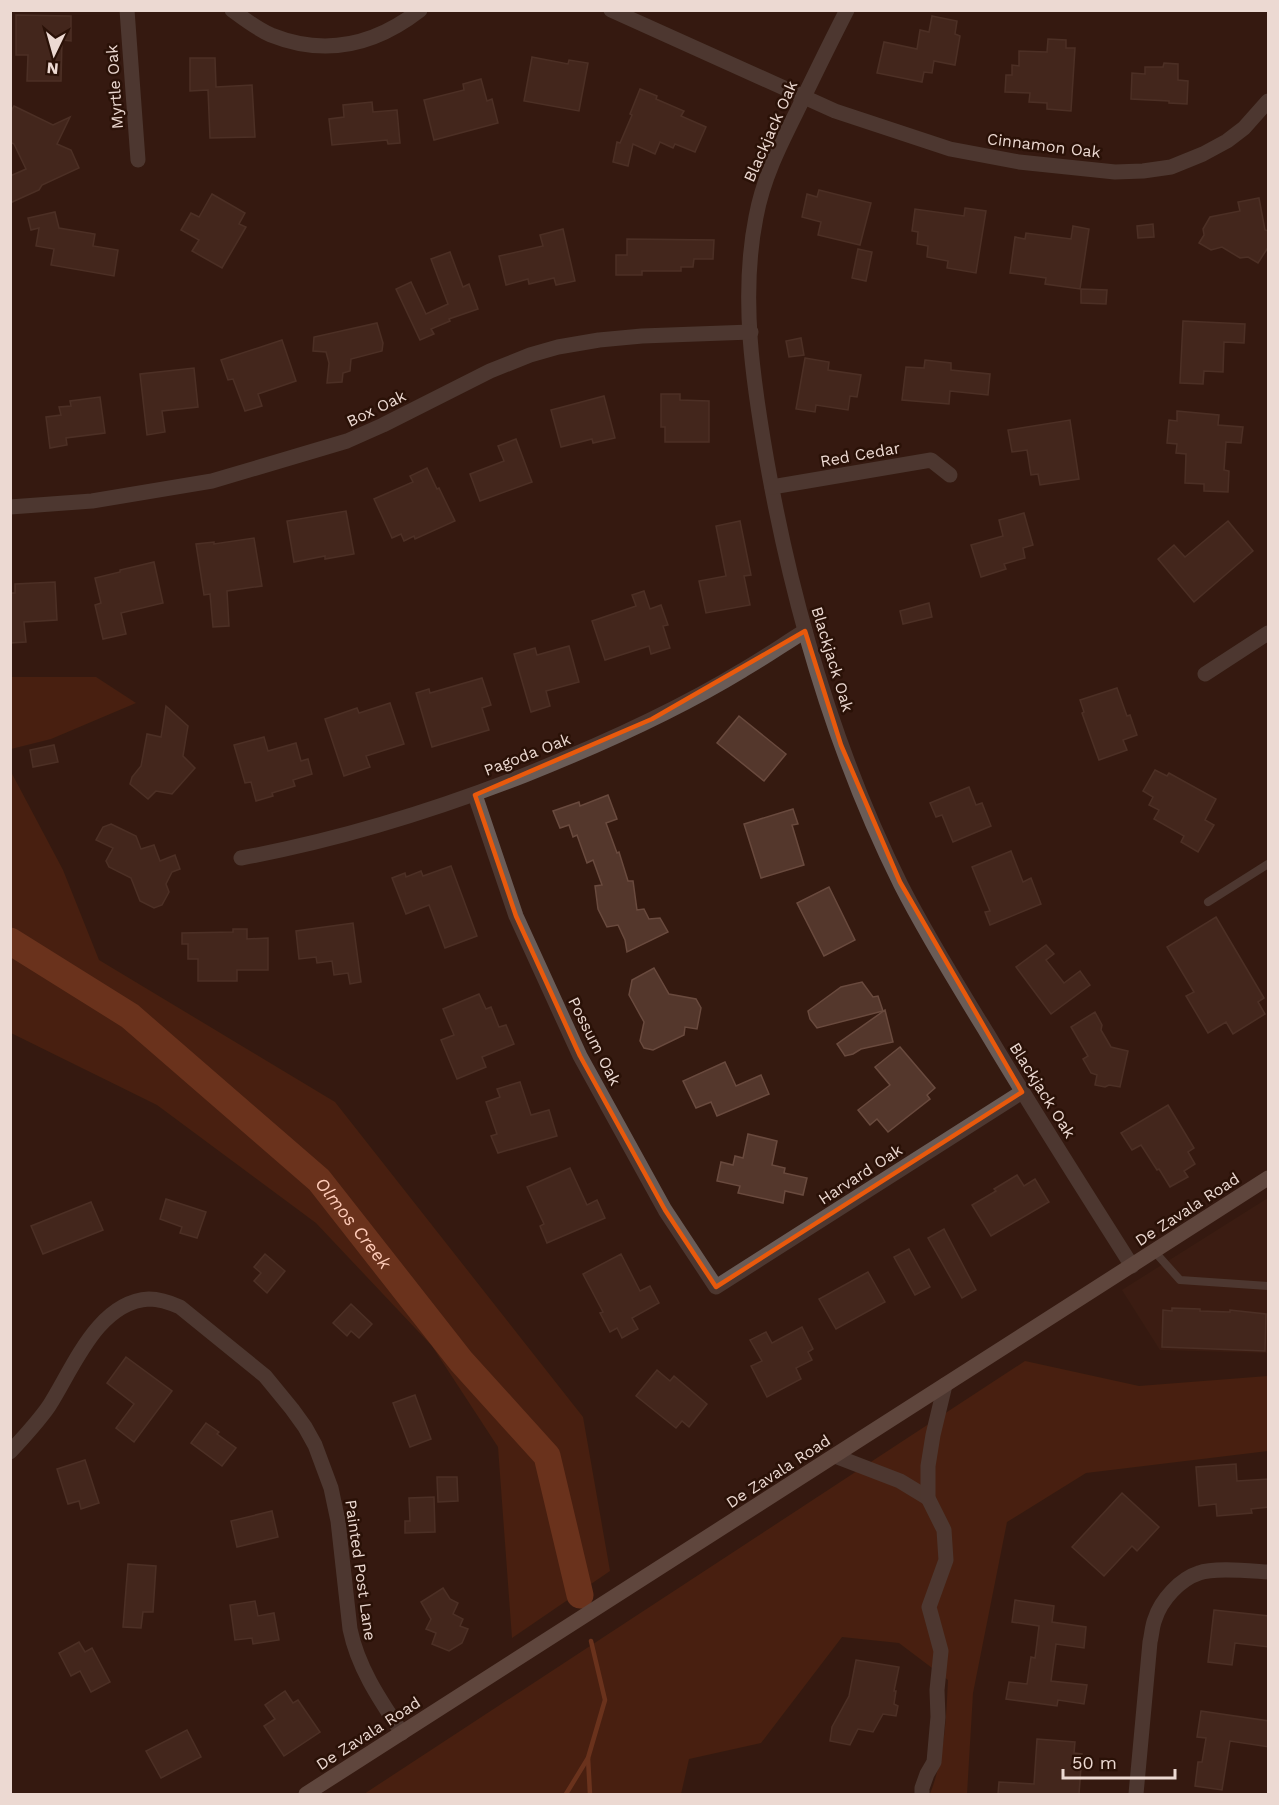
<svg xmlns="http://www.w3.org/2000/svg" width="1279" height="1805" font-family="'Work Sans',sans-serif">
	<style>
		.built { fill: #432114 }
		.green { fill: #5f2710 }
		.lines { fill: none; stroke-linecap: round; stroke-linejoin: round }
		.stream { stroke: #ab502c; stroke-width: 4.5 }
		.river { stroke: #ab502c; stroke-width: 27 }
		.building { fill: #54372c; stroke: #694a3e; stroke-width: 1.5 }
		.lane { stroke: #6a5c57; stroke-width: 8 }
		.street { stroke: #6a5c57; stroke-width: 15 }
		.secondary { stroke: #937c74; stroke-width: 15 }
		.marked { fill: none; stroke: #e8590c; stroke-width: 4.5; stroke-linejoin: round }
		.labels { text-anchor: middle; stroke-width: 5; stroke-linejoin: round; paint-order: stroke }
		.street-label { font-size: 16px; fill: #ecd9d2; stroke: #2a1107 }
		.water-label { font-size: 18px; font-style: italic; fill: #fecbb8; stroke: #2a1107 }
	</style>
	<rect width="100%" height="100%" fill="#351a10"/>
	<!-- built -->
	<polygon class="built" points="1268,1198 1268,1353 1160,1350 1122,1290"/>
	<!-- green -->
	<g class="green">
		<polygon points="11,677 96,677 136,703 51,739 11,749"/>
		<polygon points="10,770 63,870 99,960 335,1102 583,1417 610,1571 512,1638 498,1447 432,1346 316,1223 157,1105 11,1033"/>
		<path d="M1025 1361 1139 1386 1268 1376V1451L1086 1473 1007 1522 973 1693 967 1794H930C945 1755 946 1721 948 1680L899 1643 842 1637 761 1743 689 1759 681 1794H364Z"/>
	</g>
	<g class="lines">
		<!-- stream -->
		<g class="stream">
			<polyline points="588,1758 590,1794"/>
			<polyline points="566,1794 588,1758 605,1700 591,1641"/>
		</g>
		<!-- river -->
		<path class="river" id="s1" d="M10 941 130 1016 319 1180 461 1361 547 1456 580 1595"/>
	</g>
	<!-- building -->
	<g class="building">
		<polygon points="16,15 71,16 71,41 62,40 61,81 27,81 28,55 16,55"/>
		<polygon points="932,16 957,21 955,34 960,36 955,65 934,61 932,73 924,72 922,82 877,73 884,42 917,49 920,30 929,32"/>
		<polygon points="1048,39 1066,40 1066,48 1075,48 1071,111 1047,109 1047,103 1029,102 1030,93 1005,92 1006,75 1012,75 1012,65 1019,66 1019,51 1047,52"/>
		<polygon points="532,57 568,64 569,60 588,63 579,111 524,101"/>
		<polygon points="190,58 215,58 216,87 252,85 255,137 210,138 208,90 190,91"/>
		<polygon points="1164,63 1178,64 1178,80 1188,81 1187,104 1169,103 1169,101 1131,99 1132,73 1145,74 1145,67 1163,67"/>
		<polygon points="481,79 487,101 492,99 498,123 434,140 424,100 464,90 463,84"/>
		<polygon points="640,89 657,96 656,99 684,111 681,116 706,127 695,152 675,144 673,148 660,142 655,154 633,144 628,166 613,162 617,142 620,143 632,115 630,114"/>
		<polygon points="372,102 373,112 397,110 400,143 388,144 387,140 332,145 329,119 344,117 343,105"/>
		<polygon points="14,106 53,125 70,117 57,144 71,150 79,168 42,185 39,190 10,203 10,176 26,169 14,144 10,142 10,113"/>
		<polygon points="819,190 871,203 860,245 818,235 821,222 802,217 807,194 817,197"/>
		<polygon points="212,194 245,213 239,224 246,227 222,268 192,251 199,240 181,230 191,213 199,217"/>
		<polygon points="1259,198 1265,230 1269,231 1269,246 1258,263 1248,257 1240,258 1222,247 1211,250 1199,243 1204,235 1203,229 1210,217 1240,211 1238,202"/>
		<polygon points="965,208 986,211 976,273 947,268 948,261 927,257 928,246 917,244 918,232 912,231 915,209 964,216"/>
		<polygon points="55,212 59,228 95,234 93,246 118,250 114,276 51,265 54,249 36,246 39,228 31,230 28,218"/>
		<polygon points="1153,224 1154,237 1138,238 1137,226"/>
		<polygon points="1073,226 1089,229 1080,289 1045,284 1046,278 1010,273 1015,237 1025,239 1026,233 1071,239"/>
		<polygon points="563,229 575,281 556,285 554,278 529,284 528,279 506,285 499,256 543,246 540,235"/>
		<polygon points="627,239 714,240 713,259 694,259 693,267 681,267 681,271 642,271 642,275 616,275 616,255 627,255"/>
		<polygon points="858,249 872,252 866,281 852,278"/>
		<polygon points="450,252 463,287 469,284 478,309 449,319 450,321 431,329 434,334 420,340 396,289 411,282 426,314 448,304 431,259"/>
		<polygon points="1081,289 1107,290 1106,304 1081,303"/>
		<polygon points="1183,321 1245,324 1244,343 1224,342 1223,372 1204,371 1203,384 1180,383"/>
		<polygon points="377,323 383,343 382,351 351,359 350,371 343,373 342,382 327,383 329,363 326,352 313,351 314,337"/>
		<polygon points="801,338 804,355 789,357 786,341"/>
		<polygon points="282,340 296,381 258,394 262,406 245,411 233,379 228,380 221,360"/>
		<polygon points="805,358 829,362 828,370 861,375 857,397 850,396 848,410 816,405 815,412 796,409"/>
		<polygon points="925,360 951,363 951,370 990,374 988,395 950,391 949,404 902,400 906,367 924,368"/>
		<polygon points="194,368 198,407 162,411 165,432 147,435 140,374"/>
		<polygon points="661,394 680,394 680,400 709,401 709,442 665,442 665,427 661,427"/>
		<polygon points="604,396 615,438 593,443 592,439 561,447 551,410"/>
		<polygon points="100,397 105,433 66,438 67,445 50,448 46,417 61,415 59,407 71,406 70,401"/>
		<polygon points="1177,411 1219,415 1218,425 1243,427 1241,443 1226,442 1224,470 1229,471 1228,492 1204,491 1204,484 1185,483 1186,454 1176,453 1177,444 1167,443 1169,420 1177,421"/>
		<polygon points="1070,420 1079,479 1040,485 1038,474 1031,475 1027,450 1012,452 1008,430"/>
		<polygon points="516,439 532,482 480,501 470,474 504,461 498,446"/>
		<polygon points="427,468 437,489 439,488 455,521 415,539 414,536 404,541 401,534 392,538 374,499 413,482 410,476"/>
		<polygon points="346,511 354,554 325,559 325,556 294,562 287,521"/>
		<polygon points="1024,513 1033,545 1023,548 1025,558 1004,564 1006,569 981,577 971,545 1003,536 999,520"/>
		<polygon points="740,521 751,575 744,576 750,605 706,613 699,581 726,576 716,526"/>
		<polygon points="1228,521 1253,551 1194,602 1158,559 1174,545 1185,557"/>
		<polygon points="254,538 262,586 227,591 229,626 213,627 210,594 204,595 196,544 214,542 214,544"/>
		<polygon points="154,562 163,603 121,613 126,634 103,639 95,605 101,603 95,578 120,572 120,570"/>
		<polygon points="55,582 57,620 24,622 26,642 10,643 10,593 15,593 15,584"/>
		<polygon points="644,591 650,609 661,605 668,625 663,626 670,648 651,654 649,646 605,660 592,621 636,606 632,595"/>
		<polygon points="929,603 932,617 903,624 900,611"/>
		<polygon points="569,646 579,682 546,691 550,706 531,712 514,654 535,648 537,655"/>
		<polygon points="482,678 491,705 482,708 489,730 432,747 416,693 429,689 430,693"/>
		<polygon points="1117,688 1127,716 1130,715 1137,735 1123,740 1127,750 1099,760 1082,713 1084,712 1080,700"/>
		<polygon points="390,703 404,744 366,756 370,767 344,776 325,719 357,708 359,713"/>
		<polygon points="166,706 188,726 183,756 195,768 172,794 156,791 148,799 130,784 132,777 141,766 147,734 161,737"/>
		<polygon points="739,716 786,754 764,781 717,743"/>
		<polygon points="264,737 268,751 296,743 301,761 308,759 312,774 293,780 295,786 272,793 273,796 256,801 251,782 245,783 234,745"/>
		<polygon points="54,745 58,762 33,767 30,750"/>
		<polygon points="1155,770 1167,776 1169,773 1216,799 1205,820 1214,825 1198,852 1181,842 1184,836 1154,819 1159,810 1149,805 1153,797 1143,791"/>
		<polygon points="969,787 976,805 982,803 991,826 953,842 942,815 936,817 930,803"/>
		<polygon points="608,795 617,819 606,823 617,853 619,852 628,881 633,881 637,910 644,909 649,919 660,918 668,932 627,952 625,940 618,925 607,927 598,909 595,886 602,885 593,860 587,863 577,835 573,837 569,825 560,828 553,811 579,802 580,806"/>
		<polygon points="793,809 798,824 792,825 804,865 761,878 744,824"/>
		<polygon points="111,824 136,836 141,849 154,845 160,861 175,855 180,869 172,872 166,884 169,892 162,905 154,908 140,901 131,878 109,867 106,861 113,848 96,840 103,827"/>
		<polygon points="1011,851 1023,882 1031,878 1041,904 990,925 985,912 990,911 972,867"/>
		<polygon points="451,866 477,936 445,948 429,905 406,914 392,878 405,873 406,877 421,871 423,876"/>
		<polygon points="829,887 855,940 824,956 797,903"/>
		<polygon points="1216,917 1264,998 1258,1002 1265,1014 1233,1034 1226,1022 1208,1033 1186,996 1194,992 1167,947"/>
		<polygon points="353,923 361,982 350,984 348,973 334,975 332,961 317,963 316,957 299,959 296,931"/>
		<polygon points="233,929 247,929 247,939 268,938 268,970 237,970 237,981 198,981 198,959 188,959 188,944 182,944 182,933 233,932"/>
		<polygon points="1046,945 1054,954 1046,960 1064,983 1080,971 1090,985 1051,1014 1016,967"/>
		<polygon points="654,968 669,994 696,999 701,1008 697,1029 685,1027 684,1035 653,1050 644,1048 640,1041 644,1022 629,995 632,980"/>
		<polygon points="862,982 873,997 878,996 883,1011 817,1028 810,1019 808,1011 841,987"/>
		<polygon points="479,994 486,1009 491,1007 499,1027 506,1025 514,1044 482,1057 486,1067 457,1079 441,1040 454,1035 443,1009"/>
		<polygon points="885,1010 893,1042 861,1049 853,1054 845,1056 837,1044"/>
		<polygon points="1095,1012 1102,1025 1101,1030 1111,1047 1128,1051 1120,1087 1109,1085 1105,1087 1095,1085 1097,1075 1091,1073 1083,1059 1088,1056 1071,1027"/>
		<polygon points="900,1047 935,1088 927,1095 930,1099 888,1132 877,1119 870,1125 858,1110 890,1085 875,1067"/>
		<polygon points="725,1062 736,1086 761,1075 769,1094 717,1116 711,1102 696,1108 683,1081"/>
		<polygon points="520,1082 531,1115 549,1110 557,1136 498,1153 491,1136 497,1134 486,1102 500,1097 497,1089"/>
		<polygon points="1168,1105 1194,1148 1188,1152 1195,1164 1184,1171 1188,1177 1170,1187 1159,1169 1157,1170 1141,1145 1132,1150 1121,1133"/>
		<polygon points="748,1134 777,1141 772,1165 785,1168 784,1173 807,1178 803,1195 785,1191 783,1203 738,1193 740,1186 717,1181 721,1162 733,1165 735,1156 743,1158"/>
		<polygon points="570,1168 587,1205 597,1200 605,1218 547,1243 540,1226 544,1224 527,1187"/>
		<polygon points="1017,1175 1024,1186 1035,1179 1049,1202 991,1236 972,1205 996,1191 994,1189"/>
		<polygon points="166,1199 206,1212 197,1238 180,1233 182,1227 160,1219"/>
		<polygon points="91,1202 103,1230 43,1254 31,1226"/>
		<polygon points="944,1229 976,1290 962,1298 928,1238"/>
		<polygon points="909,1249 930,1287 915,1295 894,1257"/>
		<polygon points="265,1254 285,1271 267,1293 254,1281 261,1273 254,1267"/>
		<polygon points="621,1254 640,1291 650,1286 659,1303 632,1318 638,1329 622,1338 617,1328 610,1332 600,1313 603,1312 583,1274"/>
		<polygon points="868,1272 885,1302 836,1329 819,1299"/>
		<polygon points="351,1304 372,1324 359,1338 351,1331 347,1336 333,1323"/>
		<polygon points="1172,1308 1200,1309 1200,1311 1230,1312 1230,1310 1266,1314 1265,1351 1162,1347 1163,1310 1172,1311"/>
		<polygon points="802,1327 813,1349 808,1352 812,1360 796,1368 801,1379 767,1397 751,1366 762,1361 750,1340 766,1332 772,1343"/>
		<polygon points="126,1357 172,1391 134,1442 116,1428 134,1404 107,1383"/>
		<polygon points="657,1370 670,1381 674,1376 707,1404 689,1427 682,1421 676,1428 636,1396"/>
		<polygon points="415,1395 431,1439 410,1447 393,1403"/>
		<polygon points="206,1423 219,1432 217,1434 236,1448 222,1466 191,1443"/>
		<polygon points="85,1460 99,1503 81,1509 79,1501 68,1504 57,1469"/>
		<polygon points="1236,1464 1237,1481 1269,1479 1269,1507 1251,1509 1252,1513 1217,1516 1216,1504 1199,1506 1196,1467"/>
		<polygon points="437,1477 457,1477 458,1501 438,1502"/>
		<polygon points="1122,1493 1159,1527 1137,1551 1132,1546 1104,1576 1072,1547"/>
		<polygon points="434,1497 435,1532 405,1533 405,1521 410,1521 409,1498"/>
		<polygon points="272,1511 278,1537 237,1547 231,1521"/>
		<polygon points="128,1564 156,1566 153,1612 143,1612 141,1628 123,1627"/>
		<polygon points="443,1588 450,1599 458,1603 453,1614 463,1619 460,1626 468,1629 462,1643 449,1651 432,1644 436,1633 426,1629 431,1619 421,1602"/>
		<polygon points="1015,1600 1054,1606 1052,1622 1086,1627 1084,1648 1056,1644 1051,1681 1087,1685 1084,1704 1058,1700 1057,1706 1006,1699 1009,1682 1027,1684 1031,1657 1035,1658 1039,1626 1012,1622"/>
		<polygon points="255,1601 258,1616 274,1613 279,1640 253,1644 252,1638 235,1640 230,1605"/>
		<polygon points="1214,1610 1269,1616 1269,1647 1235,1643 1232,1665 1208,1662"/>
		<polygon points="79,1642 85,1652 92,1648 110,1682 91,1692 80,1671 71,1676 59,1653"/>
		<polygon points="856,1660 899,1667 894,1691 896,1691 894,1704 898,1706 896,1716 883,1714 873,1732 858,1729 850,1745 830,1741 832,1727 849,1696"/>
		<polygon points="285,1691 293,1703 298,1700 320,1732 284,1756 264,1726 275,1719 265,1705"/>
		<polygon points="1201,1711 1269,1721 1269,1747 1230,1741 1222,1790 1195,1786 1198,1762 1202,1762 1206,1738 1197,1737"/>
		<polygon points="187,1730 201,1757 161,1778 146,1751"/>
		<polygon points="1037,1739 1075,1742 1074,1753 1082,1754 1079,1794 998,1794 999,1782 1034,1784"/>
	</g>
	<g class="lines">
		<!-- lane -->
		<g class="lane">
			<polyline points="1208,902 1268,864"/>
			<polyline points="1154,1251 1180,1280 1268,1286"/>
		</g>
		<!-- street -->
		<g class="street">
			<polyline points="127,10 138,160"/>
			<path d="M232 10C244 19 257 29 271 35 326 57 375 45 420 10"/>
			<polyline points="611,10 835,111 950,149 1019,162 1115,172 1143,171 1171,167 1203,154 1227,141 1244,128 1268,101"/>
			<path d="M847 10C830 43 814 76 798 109 781 143 763 178 756 217 740 297 753 382 767 462 793 608 835 752 901 885 927 936 957 984 987 1033 1034 1112 1083 1189 1132 1266"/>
			<polyline points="772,487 931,460 950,475"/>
			<polyline points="10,507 92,501 212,481 347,441 383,425 490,371 530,355 558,347 599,340 642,336 751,332"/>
			<polyline points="1205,674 1268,633"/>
			<polyline points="475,795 516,916 580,1056 665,1210 716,1287 1022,1092"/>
			<path d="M241 858C339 840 433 811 525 775 600 745 674 712 743 670 764 658 784 644 805 631"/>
			<path d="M10 1452C24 1437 38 1422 49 1406 73 1369 97 1302 149 1299 160 1299 171 1303 180 1307L265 1376 292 1409 305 1427 315 1445 331 1488 338 1521 350 1629C358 1668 380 1700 402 1733"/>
			<polyline points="835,1456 900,1481 928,1498"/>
			<polyline points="922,1794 922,1788 927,1774 934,1762 938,1717 937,1690 941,1651 929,1607 946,1560 944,1530 928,1498 928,1466 933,1435 945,1385"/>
			<path d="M1136 1794 1150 1642C1152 1634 1152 1626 1155 1619 1161 1600 1180 1579 1199 1573 1214 1567 1251 1571 1268 1572"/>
		</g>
		<!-- secondary -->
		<polyline class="secondary" points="306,1794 1268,1178"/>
	</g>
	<!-- marked area -->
	<path d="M0 0H1279V1805H0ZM805 631 841 745 900 882 1022 1092 716 1287 665 1210 580 1056 516 916 475 795 652 719Z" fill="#351a10" fill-opacity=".55" fill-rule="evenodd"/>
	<path class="marked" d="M805 631 841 745 900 882 1022 1092 716 1287 665 1210 580 1056 516 916 475 795 652 719Z"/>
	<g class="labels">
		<!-- street labels -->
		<g class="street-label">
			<text transform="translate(114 87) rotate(-94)" y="6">Myrtle Oak</text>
			<text transform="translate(770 131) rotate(-66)" y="6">Blackjack Oak</text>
			<text transform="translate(1044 145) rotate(7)" y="6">Cinnamon Oak</text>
			<text transform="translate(376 408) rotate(-26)" y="6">Box Oak</text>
			<text transform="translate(860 454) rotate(-10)" y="6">Red Cedar</text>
			<text transform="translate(833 659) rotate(73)" y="6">Blackjack Oak</text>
			<text transform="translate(527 754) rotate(-21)" y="6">Pagoda Oak</text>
			<text transform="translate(595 1041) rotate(63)" y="6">Possum Oak</text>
			<text transform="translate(1043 1090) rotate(58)" y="6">Blackjack Oak</text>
			<text transform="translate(860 1174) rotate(-33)" y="6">Harvard Oak</text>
			<text transform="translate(1187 1209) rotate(-33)" y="6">De Zavala Road</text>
			<text transform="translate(778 1471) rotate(-33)" y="6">De Zavala Road</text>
			<text transform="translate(361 1570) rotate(82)" y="6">Painted Post Lane</text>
			<text transform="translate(368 1733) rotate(-33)" y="6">De Zavala Road</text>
		</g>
		<!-- water labels -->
		<g class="water-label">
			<text dy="6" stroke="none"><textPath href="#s1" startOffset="447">Olmos Creek</textPath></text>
		</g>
	</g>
	<!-- border -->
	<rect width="1279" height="1805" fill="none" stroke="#ecd9d2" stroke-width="24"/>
	<!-- north arrow -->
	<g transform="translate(54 54) rotate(185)" stroke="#2a1107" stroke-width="4.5" paint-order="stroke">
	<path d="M0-4.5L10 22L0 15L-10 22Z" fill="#ecd9d2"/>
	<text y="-9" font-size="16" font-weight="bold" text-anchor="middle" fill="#ecd9d2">N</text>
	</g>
	<!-- scale -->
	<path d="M1063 1769v9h112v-9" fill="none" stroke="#ecd9d2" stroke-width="3"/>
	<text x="1072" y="1769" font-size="18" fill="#ecd9d2" stroke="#2a1107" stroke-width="4.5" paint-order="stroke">50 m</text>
</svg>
